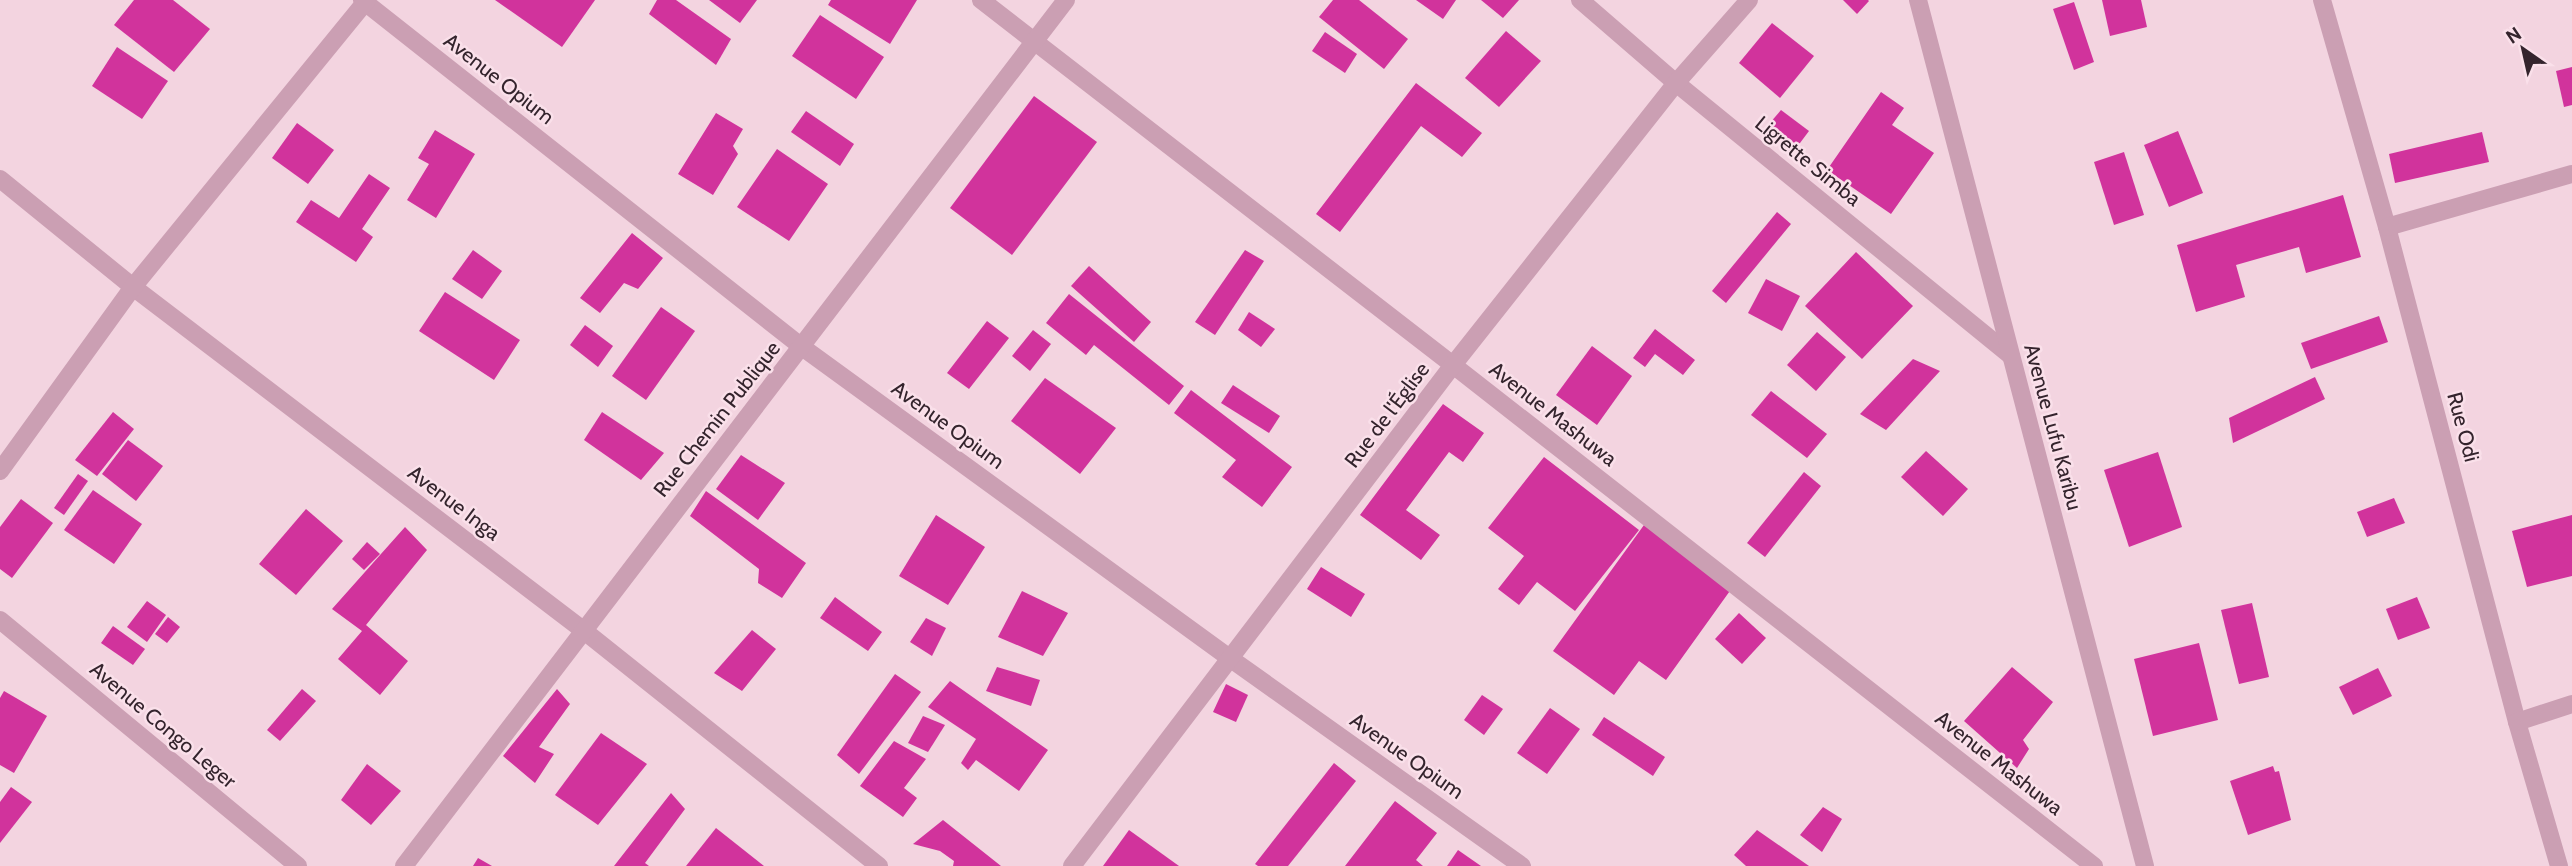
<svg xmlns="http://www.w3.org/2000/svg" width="2572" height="866" font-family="Cabin,sans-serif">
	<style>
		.building { fill: #d1339c }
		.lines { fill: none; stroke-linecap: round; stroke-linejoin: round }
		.street { stroke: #cb9fb3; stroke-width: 18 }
		.labels { text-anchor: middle; stroke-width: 5; stroke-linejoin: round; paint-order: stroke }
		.street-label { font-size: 21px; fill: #34242d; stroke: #fae0ea }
	</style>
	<rect width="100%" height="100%" fill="#f3d4e0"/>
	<!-- building -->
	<g class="building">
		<polygon points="134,0 173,0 210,29 174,72 114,25"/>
		<polygon points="495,0 595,0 562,47"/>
		<polygon points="657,0 676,0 731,39 716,65 649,14"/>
		<polygon points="709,0 757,0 740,23"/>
		<polygon points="831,0 917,0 890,44 828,5"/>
		<polygon points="1333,0 1359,0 1408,39 1384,69 1319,17"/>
		<polygon points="1416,0 1456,0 1443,19"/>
		<polygon points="1481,0 1519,0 1503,18"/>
		<polygon points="1843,0 1868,0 1869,1 1857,14"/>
		<polygon points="2102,0 2141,0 2147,27 2110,36"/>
		<polygon points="2074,2 2094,62 2074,70 2053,9"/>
		<polygon points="820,15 884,57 856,99 792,56"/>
		<polygon points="1772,23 1814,56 1780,98 1739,63"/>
		<polygon points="1506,31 1541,61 1499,107 1465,78"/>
		<polygon points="1325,32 1357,54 1345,73 1312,51"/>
		<polygon points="117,47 168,81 142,119 92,86"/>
		<polygon points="2572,67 2572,105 2564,107 2556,71"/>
		<polygon points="1416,83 1482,133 1462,157 1421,126 1340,232 1316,214"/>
		<polygon points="1881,92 1904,108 1892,125 1934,153 1891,214 1827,170"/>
		<polygon points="1034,96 1097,142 1012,255 950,208"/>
		<polygon points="1781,110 1809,131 1797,147 1769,124"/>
		<polygon points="806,111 854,144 840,166 791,132"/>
		<polygon points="716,113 743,129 733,146 738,154 713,195 678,174"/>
		<polygon points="297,123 334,150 308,184 272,158"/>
		<polygon points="435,130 475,154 436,218 407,200 429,164 418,158"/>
		<polygon points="2178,131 2203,193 2169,207 2144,145"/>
		<polygon points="2482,132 2489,162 2395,183 2389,154"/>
		<polygon points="777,149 828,184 789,241 737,207"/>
		<polygon points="2124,152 2144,215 2114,225 2094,162"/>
		<polygon points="369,174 390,188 362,229 373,237 356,262 296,222 311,200 339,218"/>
		<polygon points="2343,195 2361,257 2306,273 2299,247 2236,265 2245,297 2196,312 2177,245"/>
		<polygon points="1777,212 1791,224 1726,303 1712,291"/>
		<polygon points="632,233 663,258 638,289 624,283 600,313 580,298"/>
		<polygon points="473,250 502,271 482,299 452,279"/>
		<polygon points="1245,250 1264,261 1215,335 1195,322"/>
		<polygon points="1856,252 1913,306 1862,359 1805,306"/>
		<polygon points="1089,266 1151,322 1134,342 1071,286"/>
		<polygon points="1766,279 1800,296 1782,331 1748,313"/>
		<polygon points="445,292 520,340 494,380 419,331"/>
		<polygon points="1069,294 1184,386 1169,405 1094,345 1086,355 1046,323"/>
		<polygon points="661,307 695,331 646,400 612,376"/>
		<polygon points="1249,312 1275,329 1261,347 1238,330"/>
		<polygon points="2379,316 2388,342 2311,369 2301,343"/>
		<polygon points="987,321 1009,338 969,389 947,373"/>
		<polygon points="585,325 613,346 598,367 570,345"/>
		<polygon points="1655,329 1695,360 1683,375 1655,354 1645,367 1633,358"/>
		<polygon points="1033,330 1051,344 1030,371 1012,356"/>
		<polygon points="1817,332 1846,357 1816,391 1787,365"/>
		<polygon points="1592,346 1632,376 1597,425 1556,395"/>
		<polygon points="1913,359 1940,371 1886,430 1860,414"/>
		<polygon points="2315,377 2325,399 2233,443 2229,418"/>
		<polygon points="1045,378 1116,428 1080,474 1011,421"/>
		<polygon points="1233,385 1280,416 1269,433 1221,403"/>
		<polygon points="1191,390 1292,467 1262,507 1222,477 1236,460 1174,413"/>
		<polygon points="1771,391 1827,434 1807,458 1751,415"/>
		<polygon points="1443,404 1484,433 1463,462 1449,452 1406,510 1440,535 1421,560 1360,515"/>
		<polygon points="113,412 134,429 97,476 75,460"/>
		<polygon points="602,412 664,453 641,480 584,440"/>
		<polygon points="128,440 163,466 136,501 102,474"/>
		<polygon points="1926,451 1968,489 1943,516 1901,477"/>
		<polygon points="2158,452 2182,527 2129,547 2104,470"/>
		<polygon points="741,455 785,483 758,520 716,489"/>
		<polygon points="1544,457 1639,530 1575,611 1537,582 1519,605 1498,589 1524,556 1488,528"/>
		<polygon points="1804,472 1821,486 1765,557 1747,543"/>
		<polygon points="78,474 88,481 64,515 54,508"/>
		<polygon points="93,490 142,524 114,564 64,530"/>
		<polygon points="706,491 806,563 782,598 758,583 759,569 690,516"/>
		<polygon points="2394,498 2405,523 2367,537 2357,512"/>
		<polygon points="21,499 53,523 12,578 0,569 0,527"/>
		<polygon points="306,509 343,541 296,595 259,564"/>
		<polygon points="936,515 985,547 948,605 899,576"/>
		<polygon points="2572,515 2572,576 2527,587 2512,531"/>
		<polygon points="1644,525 1732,588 1666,680 1639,661 1614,695 1553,651"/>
		<polygon points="405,527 427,550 366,625 408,661 380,695 338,659 362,631 332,609"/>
		<polygon points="367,542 380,554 364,570 352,559"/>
		<polygon points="1321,567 1365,594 1351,617 1307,589"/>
		<polygon points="1022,591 1068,613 1043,656 998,637"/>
		<polygon points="835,597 882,632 868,651 820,618"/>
		<polygon points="2417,597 2430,628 2398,640 2386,609"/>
		<polygon points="147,601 166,615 147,642 127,627"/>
		<polygon points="2252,603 2269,677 2239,684 2221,610"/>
		<polygon points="1739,613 1766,638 1742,664 1715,639"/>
		<polygon points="168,617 180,627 167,643 155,634"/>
		<polygon points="926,618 946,628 932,656 910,642"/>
		<polygon points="113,626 145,649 133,665 101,643"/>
		<polygon points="752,630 776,649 742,691 714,673"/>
		<polygon points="2199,643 2218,720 2153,736 2134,659"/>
		<polygon points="997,667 1040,680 1031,706 986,691"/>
		<polygon points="2012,667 2053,702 2023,740 2029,749 2017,768 1964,721"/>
		<polygon points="2378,668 2392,696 2353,715 2339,687"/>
		<polygon points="895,674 921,692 859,774 837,755"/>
		<polygon points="950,681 1048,750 1019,791 976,760 968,770 961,763 976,739 928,707"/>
		<polygon points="1226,684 1248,695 1236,722 1213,712"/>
		<polygon points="302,689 316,701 280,741 267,730"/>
		<polygon points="557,689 570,704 539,747 554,754 535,783 503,756"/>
		<polygon points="4,691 47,716 14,773 0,765 0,698"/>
		<polygon points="1482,695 1503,709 1484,735 1464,720"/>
		<polygon points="1550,708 1580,729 1547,774 1517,753"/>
		<polygon points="923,716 945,725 928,752 908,743"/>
		<polygon points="1604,717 1665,757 1653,776 1592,735"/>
		<polygon points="601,733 647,764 598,825 555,795"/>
		<polygon points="894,741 926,759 904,788 917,798 903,817 860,786"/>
		<polygon points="1334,763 1356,781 1288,866 1258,866 1255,864"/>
		<polygon points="367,764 401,791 371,825 341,800"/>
		<polygon points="2273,766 2275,772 2279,771 2291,820 2248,835 2230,781"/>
		<polygon points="11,787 32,802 0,843 0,802"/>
		<polygon points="671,793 685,809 645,863 649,866 614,866"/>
		<polygon points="1395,801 1437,833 1416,860 1423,866 1345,866"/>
		<polygon points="1823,807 1842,819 1822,852 1800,835"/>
		<polygon points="943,820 1001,866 953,866 954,861 940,851 913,844"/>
		<polygon points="716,828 764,866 686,866"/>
		<polygon points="1129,830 1179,866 1103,866"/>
		<polygon points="1757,830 1809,866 1746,866 1734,855"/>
		<polygon points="1458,850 1481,866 1447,866"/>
		<polygon points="478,858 492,866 473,866"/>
	</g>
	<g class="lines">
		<!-- street -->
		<g class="street">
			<polyline points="362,0 802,347 1231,659 1522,866"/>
			<polyline points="981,0 1453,365 2094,866"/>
			<polyline points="1580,0 1676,83 2010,355"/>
			<polyline points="1918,0 2145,866"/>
			<polyline points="2322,0 2387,227 2517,722 2559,866"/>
			<polyline points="0,179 133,287 583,630 879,866"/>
			<polyline points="2387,227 2572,174"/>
			<polyline points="0,471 133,287 367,0"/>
			<polyline points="0,620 298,866"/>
			<polyline points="2517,722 2572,704"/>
			<polyline points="404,866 1066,0"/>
			<polyline points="1072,866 1453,365 1676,83 1749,0"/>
		</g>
	</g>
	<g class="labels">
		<!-- street labels -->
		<g class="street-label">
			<text transform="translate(499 79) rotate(38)" y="7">Avenue Opium</text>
			<text transform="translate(1808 161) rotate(39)" y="7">Ligrette Simba</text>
			<text transform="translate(1553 414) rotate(38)" y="7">Avenue Mashuwa</text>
			<text transform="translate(1387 415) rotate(-53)" y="7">Rue de l'Église</text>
			<text transform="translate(717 419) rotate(-52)" y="7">Rue Chemin Publique</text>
			<text transform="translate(948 425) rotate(36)" y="7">Avenue Opium</text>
			<text transform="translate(2053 427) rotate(75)" y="7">Avenue Lufu Karibu</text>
			<text transform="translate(2463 427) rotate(75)" y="7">Rue Odi</text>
			<text transform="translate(454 503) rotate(37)" y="7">Avenue Inga</text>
			<text transform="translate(163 725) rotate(40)" y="7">Avenue Congo Leger</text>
			<text transform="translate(1407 756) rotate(35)" y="7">Avenue Opium</text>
			<text transform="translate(1999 763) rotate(38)" y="7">Avenue Mashuwa</text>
		</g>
	</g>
	<!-- north arrow -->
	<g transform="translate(2523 49) rotate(326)" stroke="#fae0ea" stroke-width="5" paint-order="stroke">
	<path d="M0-5L12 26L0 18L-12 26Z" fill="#34242d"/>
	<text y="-10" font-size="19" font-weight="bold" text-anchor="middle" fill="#34242d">N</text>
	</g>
</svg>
